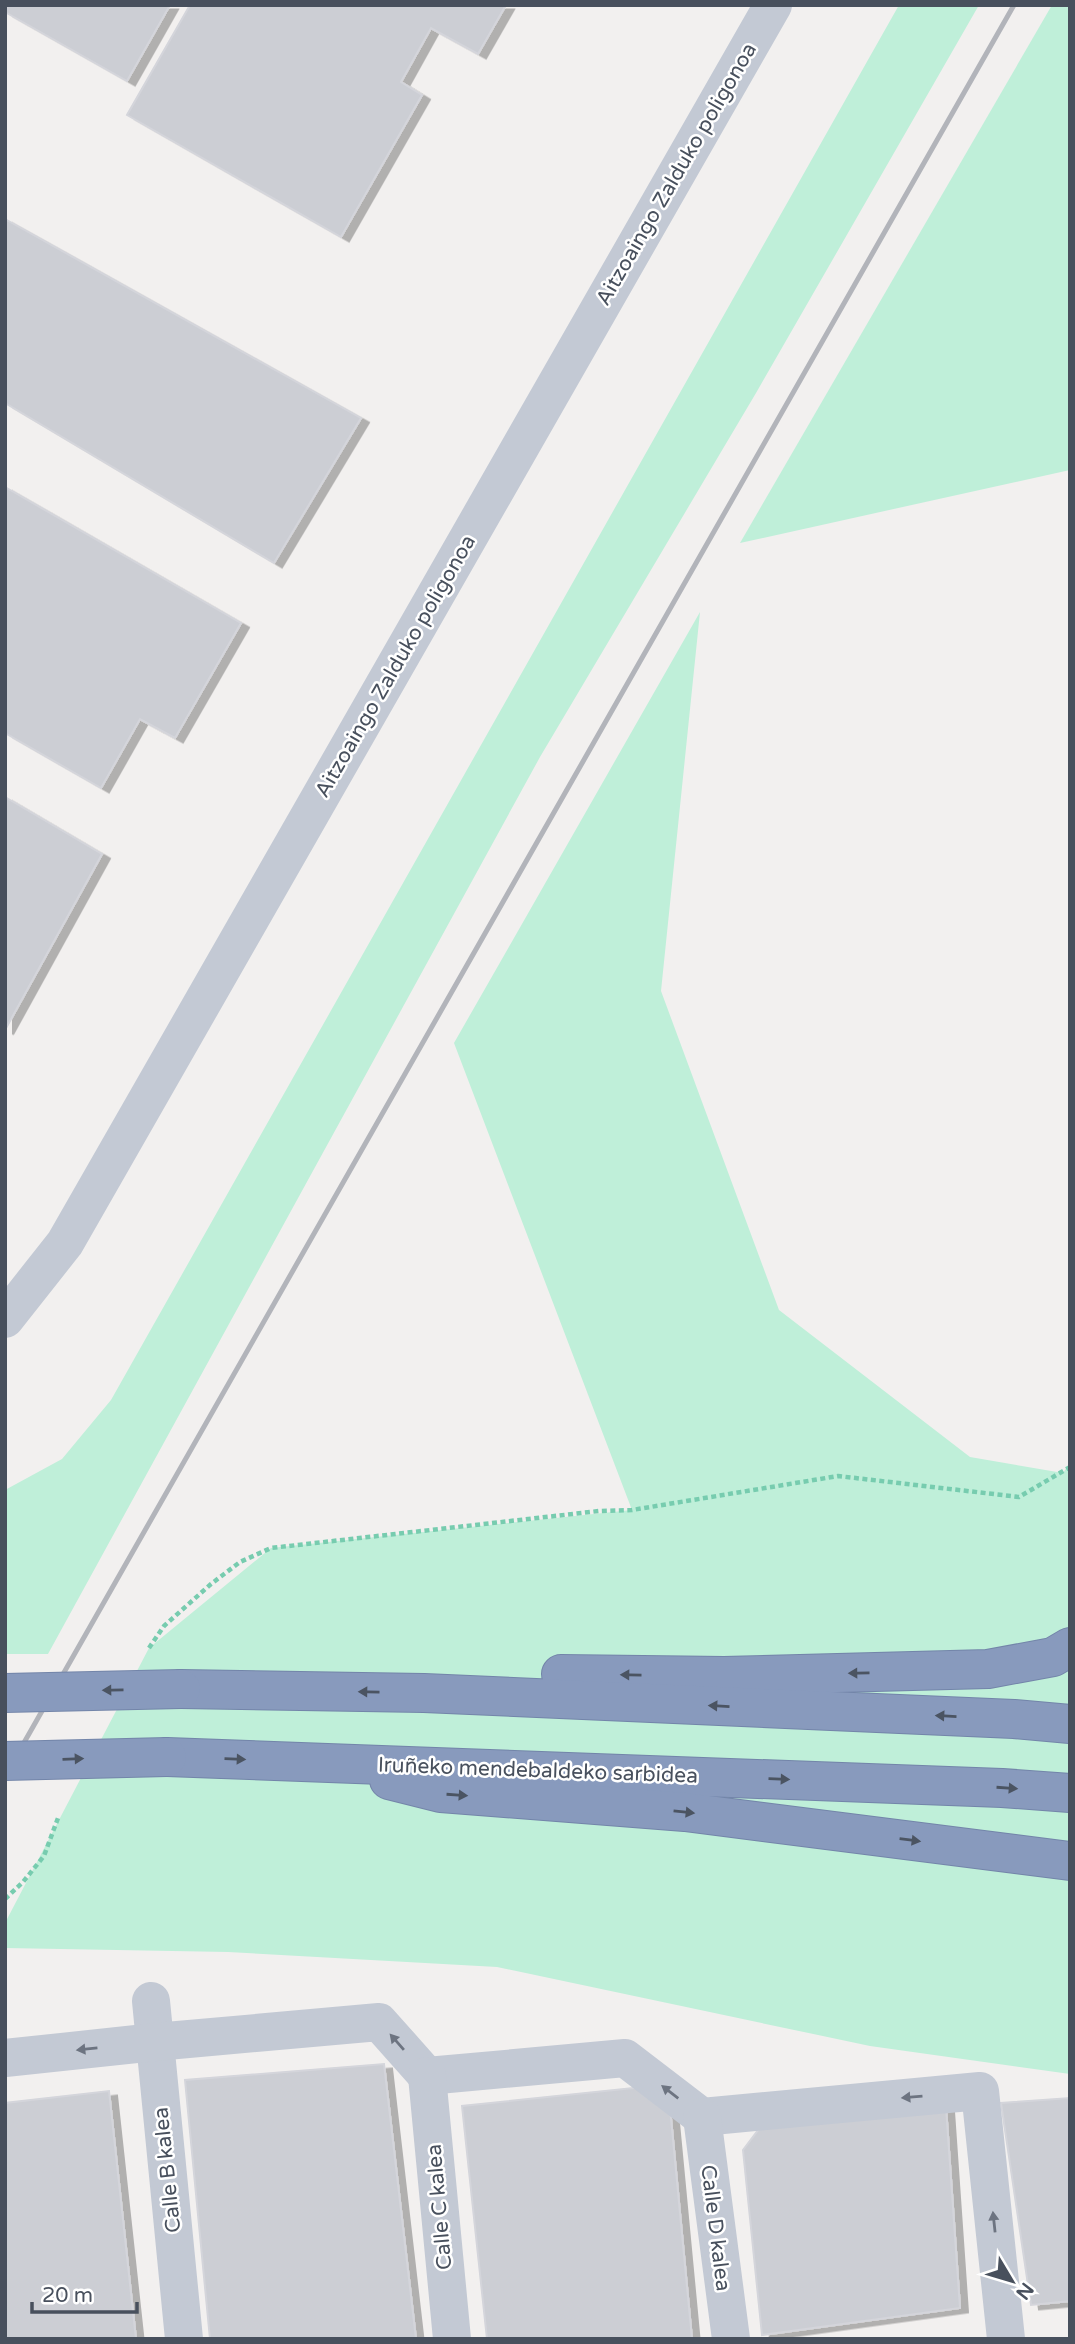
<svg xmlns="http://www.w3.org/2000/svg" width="1075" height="2344" font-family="'Varela Round',sans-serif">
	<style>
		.green { fill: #bfefd9 }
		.building { fill: #ccced4; stroke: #d4d5db; stroke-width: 2; filter: url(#shadow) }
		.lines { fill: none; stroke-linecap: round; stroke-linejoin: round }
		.motorway-casing { stroke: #7385a9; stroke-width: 40 }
		.path { stroke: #77ccaf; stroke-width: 4.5; stroke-dasharray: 5 3.5; stroke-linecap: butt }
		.minor { stroke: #c3c9d4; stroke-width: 38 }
		.motorway { stroke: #889abd; stroke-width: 38 }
		.rail { stroke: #b2b4ba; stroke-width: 5 }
		.motorway-bridge-casing { stroke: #7385a9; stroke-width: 40; stroke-linecap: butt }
		.motorway-bridge { stroke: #889abd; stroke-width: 38 }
		.oneway { fill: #4b5462 }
		.oneway2 { fill: #6d7481 }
		.labels { text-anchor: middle; stroke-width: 5; stroke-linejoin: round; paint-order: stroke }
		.street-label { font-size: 21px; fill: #48505d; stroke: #fff }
	</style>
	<defs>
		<filter id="shadow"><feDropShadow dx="8" dy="4.5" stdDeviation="0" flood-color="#0004"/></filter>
	</defs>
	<rect width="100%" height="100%" fill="#f2f0ef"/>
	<!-- green -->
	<g class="green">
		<polygon points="899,5 979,5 756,393 540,757 48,1654 5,1654 5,1490 62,1459 111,1400"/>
		<polygon points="1052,5 1070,5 1070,470 740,543"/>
		<polygon points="700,612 661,991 779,1310 970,1457 1063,1473 1070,1463 1070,2074 870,2046 497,1967 228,1952 5,1948 5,1923 149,1648 271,1548 632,1510 454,1043"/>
	</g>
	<!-- building -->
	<g class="building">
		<polygon points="5,5 170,5 127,81 5,12"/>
		<polygon points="190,5 506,5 478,54 431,28 401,82 422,95 341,237 127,115"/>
		<polygon points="5,219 361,418 274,563 5,403"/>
		<polygon points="5,487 241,623 175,738 140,719 101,788 5,733"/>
		<polygon points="5,797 102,854 5,1030"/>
		<polygon points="384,2064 416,2339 210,2339 185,2080"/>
		<polygon points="643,2087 670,2108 692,2339 487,2339 462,2106"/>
		<polygon points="109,2091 136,2339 5,2339 5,2103"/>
		<polygon points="1070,2098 1070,2301 1031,2305 1001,2103"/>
		<polygon points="946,2107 960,2308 762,2335 743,2150 768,2117"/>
	</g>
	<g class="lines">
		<!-- motorway casing -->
		<g class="motorway-casing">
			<g id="motorway">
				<polyline points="561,1674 724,1676 988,1669 1053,1657 1070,1647"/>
				<polyline points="181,1689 424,1693 1014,1719 1070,1724"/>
				<polyline points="167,1757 1002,1788 1070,1793"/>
				<polyline points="389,1780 441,1793 685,1812 1070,1861"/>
			</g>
		</g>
		<!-- path -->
		<g class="path">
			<polyline points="149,1648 164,1626 211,1584 240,1562 271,1548 599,1511 632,1510 838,1476 1019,1497 1070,1467"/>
			<polyline points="5,1899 23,1882 44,1856 58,1818"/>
		</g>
		<!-- minor -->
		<g class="minor">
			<polyline points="5,1319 65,1243 773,5"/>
			<polyline points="151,2001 184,2339"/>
			<polyline points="5,2058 155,2042 379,2022 427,2076 625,2058 702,2117 980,2091 1006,2339"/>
			<polyline points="427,2076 452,2339"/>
			<polyline points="702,2117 731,2339"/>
		</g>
		<!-- motorway -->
		<use href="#motorway" class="motorway"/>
		<!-- rail -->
		<polyline class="rail" points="5,1776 1014,5"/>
		<!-- motorway-bridge casing -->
		<g class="motorway-bridge-casing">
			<g id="motorway-bridge">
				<polyline points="5,1693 181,1689"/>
				<polyline points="5,1761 167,1757"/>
			</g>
		</g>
		<!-- motorway-bridge -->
		<use href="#motorway-bridge" class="motorway-bridge"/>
	</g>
	<!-- one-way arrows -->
	<defs><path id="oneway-solid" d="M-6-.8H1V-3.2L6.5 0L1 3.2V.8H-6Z" transform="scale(1.75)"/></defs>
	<g class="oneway">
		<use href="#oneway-solid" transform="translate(859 1673) rotate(179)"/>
		<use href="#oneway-solid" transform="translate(631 1675) rotate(-179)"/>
		<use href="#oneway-solid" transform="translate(113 1690) rotate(179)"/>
		<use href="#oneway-solid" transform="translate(369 1692) rotate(-179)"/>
		<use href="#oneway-solid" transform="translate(719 1706) rotate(-177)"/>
		<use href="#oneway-solid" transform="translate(946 1716) rotate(-177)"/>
		<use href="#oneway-solid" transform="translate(73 1759) rotate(-2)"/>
		<use href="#oneway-solid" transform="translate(235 1759) rotate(2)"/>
		<use href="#oneway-solid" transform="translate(779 1779) rotate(2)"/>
		<use href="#oneway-solid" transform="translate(1007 1788) rotate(4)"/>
		<use href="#oneway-solid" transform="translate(457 1795) rotate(4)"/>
		<use href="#oneway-solid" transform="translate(684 1812) rotate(6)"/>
		<use href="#oneway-solid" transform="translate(910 1840) rotate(7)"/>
	</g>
	<g class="oneway2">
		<use href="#oneway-solid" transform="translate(397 2042) rotate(-131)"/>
		<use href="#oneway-solid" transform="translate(87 2049) rotate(174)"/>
		<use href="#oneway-solid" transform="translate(670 2092) rotate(-142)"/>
		<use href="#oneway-solid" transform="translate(912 2097) rotate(175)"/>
		<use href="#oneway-solid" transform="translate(994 2222) rotate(-96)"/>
	</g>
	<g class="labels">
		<!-- street labels -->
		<g class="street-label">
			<text transform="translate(676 174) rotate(-60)" y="7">Aitzoaingo Zalduko poligonoa</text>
			<text transform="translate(395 666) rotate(-60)" y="7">Aitzoaingo Zalduko poligonoa</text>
			<text transform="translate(538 1770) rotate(2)" y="7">Iruñeko mendebaldeko sarbidea</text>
			<text transform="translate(167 2170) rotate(-96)" y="7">Calle B kalea</text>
			<text transform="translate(439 2207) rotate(-95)" y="7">Calle C kalea</text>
			<text transform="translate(716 2228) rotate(83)" y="7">Calle D kalea</text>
		</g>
	</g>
	<!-- border -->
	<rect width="1075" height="2344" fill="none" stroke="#48505d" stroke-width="14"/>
	<!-- north arrow -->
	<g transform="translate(1012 2281) rotate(128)" stroke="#ffffff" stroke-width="5" paint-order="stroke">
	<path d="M0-5L12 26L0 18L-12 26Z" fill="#48505d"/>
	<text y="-10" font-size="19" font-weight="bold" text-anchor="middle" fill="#48505d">N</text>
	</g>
	<!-- scale -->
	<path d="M32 2302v10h105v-10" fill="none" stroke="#48505d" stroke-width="3.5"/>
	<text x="42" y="2302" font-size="21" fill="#48505d" stroke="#ffffff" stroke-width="5" paint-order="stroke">20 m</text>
</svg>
